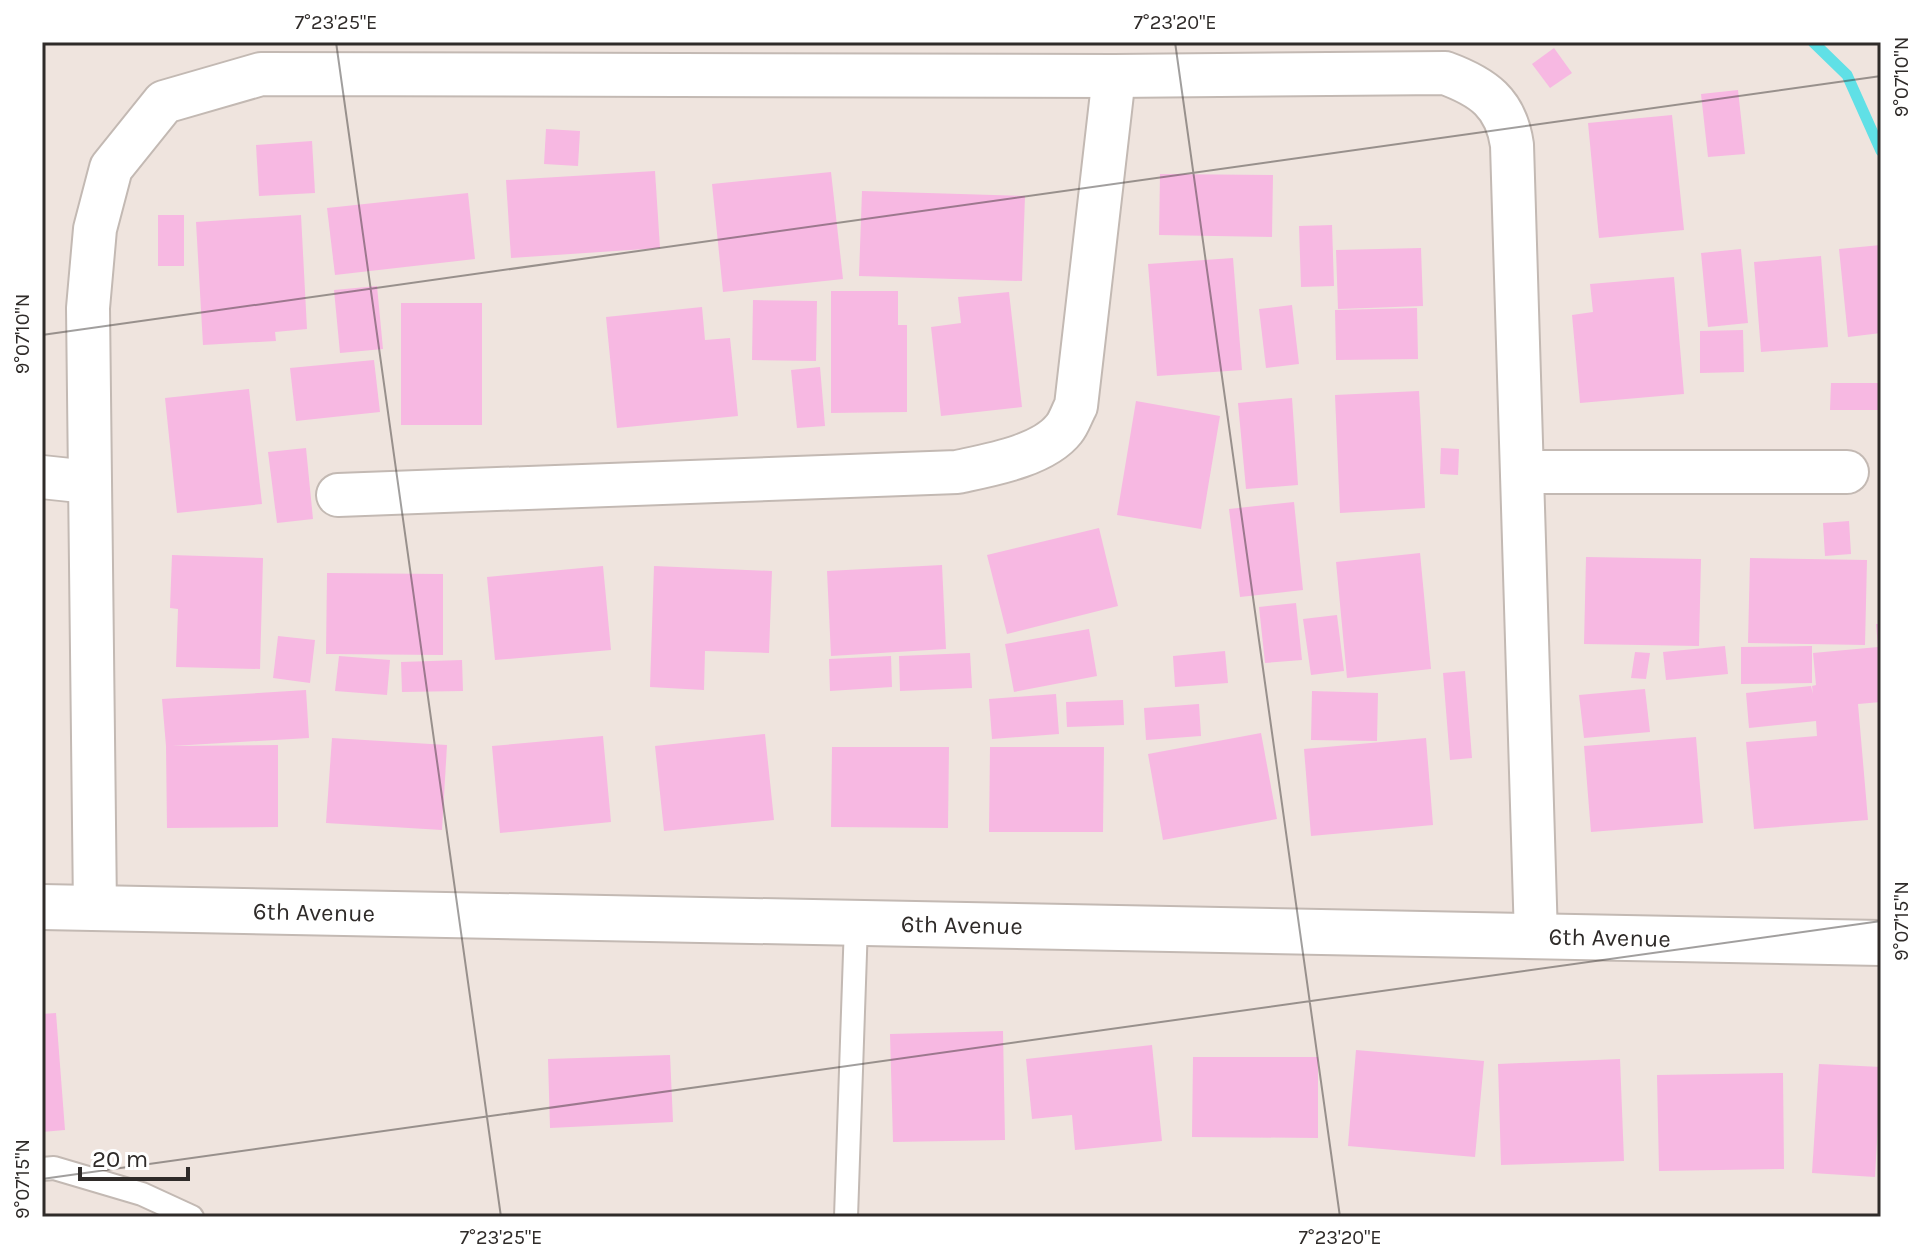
<svg xmlns="http://www.w3.org/2000/svg" width="1923" height="1259" font-family="Karla,sans-serif">
	<style>
		.lines { fill: none; stroke-linecap: round; stroke-linejoin: round }
		.stream { stroke: #60e0e6; stroke-width: 11 }
		.building { fill: #f7b8e2 }
		.lane-casing { stroke: #c3b9b3; stroke-width: 26 }
		.street-casing { stroke: #c3b9b3; stroke-width: 46 }
		.secondary-casing { stroke: #c3b9b3; stroke-width: 48 }
		.lane { stroke: #fff; stroke-width: 22 }
		.street { stroke: #fff; stroke-width: 42 }
		.secondary { stroke: #fff; stroke-width: 44 }
		.ticks { fill: none; stroke: #2f2b29; stroke-width: 2; stroke-opacity: 0.45 }
		.labels { text-anchor: middle; stroke-width: 6; stroke-linejoin: round; paint-order: stroke }
		.street-label { font-size: 24px; fill: #2f2b29; stroke: #fff }
		.neatline { fill: none; stroke: #2f2b29; stroke-width: 3 }
		.ticks-label { font-size: 20px; text-anchor: middle; fill: #2f2b29 }
	</style>
	<rect width="100%" height="100%" fill="#efe4de"/>
	<g class="lines">
		<!-- stream -->
		<polyline class="stream" points="1813,42 1847,75 1881,151"/>
	</g>
	<!-- building -->
	<g class="building">
		<polygon points="1554,48 1572,73 1550,88 1532,64"/>
		<polygon points="1738,90 1745,154 1708,157 1701,94"/>
		<polygon points="1672,115 1684,230 1599,238 1588,123"/>
		<polygon points="546,129 580,131 578,166 544,164"/>
		<polygon points="312,141 315,193 259,196 256,145"/>
		<polygon points="655,171 660,248 511,258 506,180"/>
		<polygon points="831,172 843,279 723,292 712,184"/>
		<polygon points="1160,174 1273,175 1272,237 1159,235"/>
		<polygon points="862,191 1025,196 1022,281 859,276"/>
		<polygon points="468,193 475,259 335,275 327,208"/>
		<rect x="158" y="215" width="26" height="51"/>
		<polygon points="301,215 307,329 275,332 276,341 203,345 196,222"/>
		<polygon points="1332,225 1334,286 1301,287 1299,226"/>
		<polygon points="1881,245 1881,333 1848,337 1839,249"/>
		<polygon points="1421,248 1423,306 1338,309 1336,250"/>
		<polygon points="1741,249 1748,323 1708,327 1701,253"/>
		<polygon points="1821,256 1828,347 1761,352 1754,262"/>
		<polygon points="1233,258 1242,370 1157,376 1148,264"/>
		<polygon points="1674,277 1684,394 1580,403 1572,315 1593,312 1590,284"/>
		<polygon points="377,286 383,349 340,353 334,290"/>
		<polygon points="831,291 898,291 898,325 907,325 907,412 831,413"/>
		<polygon points="1009,292 1022,407 941,416 931,327 961,323 958,297"/>
		<polygon points="753,300 817,301 816,361 752,360"/>
		<rect x="401" y="303" width="81" height="122"/>
		<polygon points="1292,305 1299,364 1266,368 1259,309"/>
		<polygon points="702,307 705,340 730,338 738,416 617,428 606,317"/>
		<polygon points="1417,308 1418,359 1336,360 1335,310"/>
		<polygon points="1743,330 1744,372 1700,373 1700,331"/>
		<polygon points="374,360 380,412 296,421 290,368"/>
		<polygon points="820,367 825,426 797,428 791,370"/>
		<polygon points="1831,383 1878,383 1878,410 1830,410"/>
		<polygon points="249,389 262,504 177,513 165,398"/>
		<polygon points="1419,391 1425,508 1340,513 1335,395"/>
		<polygon points="1292,398 1298,485 1246,489 1238,403"/>
		<polygon points="1136,401 1220,416 1201,529 1117,515"/>
		<polygon points="306,448 313,519 277,523 268,452"/>
		<polygon points="1441,448 1459,449 1458,475 1440,474"/>
		<polygon points="1294,502 1303,590 1240,597 1229,509"/>
		<polygon points="1849,521 1851,554 1825,556 1823,523"/>
		<polygon points="1099,528 1118,606 1007,634 987,555"/>
		<polygon points="1420,553 1431,669 1347,678 1336,562"/>
		<polygon points="172,555 263,558 260,669 176,667 178,609 170,608"/>
		<polygon points="1586,557 1701,559 1699,646 1584,644"/>
		<polygon points="1750,558 1867,560 1865,645 1748,643"/>
		<polygon points="942,565 946,649 831,656 827,571"/>
		<polygon points="603,566 611,650 495,660 487,577"/>
		<polygon points="654,566 772,571 769,653 705,651 704,690 650,687"/>
		<polygon points="327,573 443,574 443,655 326,654"/>
		<polygon points="1296,603 1302,660 1265,663 1259,607"/>
		<polygon points="1337,615 1344,671 1311,675 1303,619"/>
		<polygon points="1876,624 1881,624 1881,702 1858,704 1868,820 1754,829 1746,742 1817,736 1816,721 1749,728 1746,693 1811,686 1813,694 1812,686 1816,685 1813,653 1878,647"/>
		<polygon points="1089,629 1097,676 1014,692 1005,644"/>
		<polygon points="278,636 315,640 310,683 273,678"/>
		<polygon points="1725,646 1728,674 1666,680 1663,652"/>
		<polygon points="1812,646 1812,683 1741,684 1741,647"/>
		<polygon points="1225,651 1228,683 1175,687 1173,656"/>
		<polygon points="1635,652 1650,653 1646,679 1631,678"/>
		<polygon points="970,653 972,688 900,691 899,656"/>
		<polygon points="339,656 390,660 387,695 335,691"/>
		<polygon points="891,656 892,687 830,691 829,659"/>
		<polygon points="462,660 463,691 402,692 401,662"/>
		<polygon points="1465,671 1472,758 1450,760 1443,673"/>
		<polygon points="1645,689 1650,732 1584,738 1579,695"/>
		<polygon points="306,690 309,738 172,746 278,745 278,827 167,828 166,746 162,699"/>
		<polygon points="1312,691 1378,693 1377,741 1311,740"/>
		<polygon points="1056,694 1059,734 992,739 989,699"/>
		<polygon points="1123,700 1124,725 1067,727 1066,702"/>
		<polygon points="1199,704 1201,736 1146,740 1144,708"/>
		<polygon points="1261,733 1277,819 1163,840 1148,754"/>
		<polygon points="765,734 774,820 664,831 655,746"/>
		<polygon points="603,736 611,822 500,833 492,746"/>
		<polygon points="1696,737 1703,823 1591,832 1584,746"/>
		<polygon points="332,738 447,745 442,830 326,823"/>
		<polygon points="1426,738 1433,825 1311,836 1304,749"/>
		<polygon points="832,747 949,747 948,828 831,827"/>
		<polygon points="990,747 1104,747 1103,832 989,832"/>
		<polygon points="56,1013 65,1130 42,1132 42,1014"/>
		<polygon points="1003,1031 1005,1140 893,1142 890,1034"/>
		<polygon points="1152,1045 1162,1141 1075,1150 1072,1115 1032,1119 1026,1059"/>
		<polygon points="1356,1050 1484,1061 1475,1157 1348,1146"/>
		<polygon points="670,1055 673,1122 550,1128 548,1059"/>
		<polygon points="1193,1057 1318,1057 1318,1138 1192,1137"/>
		<polygon points="1620,1059 1624,1161 1501,1165 1498,1064"/>
		<polygon points="1819,1064 1881,1067 1875,1177 1812,1173"/>
		<polygon points="1783,1073 1784,1169 1659,1171 1657,1075"/>
	</g>
	<g class="lines">
		<!-- lane casing -->
		<g class="lane-casing">
			<g id="lane">
				<polyline points="42,1169 54,1168 142,1194 192,1217"/>
				<polyline points="846,1217 856,924"/>
			</g>
		</g>
		<!-- street casing -->
		<g class="street-casing">
			<g id="street">
				<polyline points="1522,472 1847,472"/>
				<polyline points="42,477 89,482"/>
				<path d="M338 495 957 472C989 465 1043 456 1064 429 1069 423 1072 413 1076 406L1114 76"/>
				<path d="M95 909 88 308 95 229 111 168 164 102 261 74 1114 76 1445 73C1483 87 1506 103 1512 145L1536 937"/>
			</g>
		</g>
		<!-- secondary casing -->
		<g class="secondary-casing">
			<g id="secondary">
				<path id="s1" d="M42 907 1881 943"/>
			</g>
		</g>
		<!-- lane -->
		<use href="#lane" class="lane"/>
		<!-- street -->
		<use href="#street" class="street"/>
		<!-- secondary -->
		<use href="#secondary" class="secondary"/>
	</g>
	<!-- ticks -->
	<path class="ticks" d="M336 42 501 1217M1175 42 1340 1217M42 335 1881 76M42 1179 1881 921"/>
	<g class="labels">
		<!-- street labels -->
		<g class="street-label">
			<text dy="8" stroke="none"><textPath href="#s1" startOffset="272">6th Avenue</textPath></text>
			<text dy="8" stroke="none"><textPath href="#s1" startOffset="920">6th Avenue</textPath></text>
			<text dy="8" stroke="none"><textPath href="#s1" startOffset="1568">6th Avenue</textPath></text>
		</g>
	</g>
	<!-- border -->
	<rect width="1923" height="1259" fill="none" stroke="#ffffff" stroke-width="88"/>
	<!-- scale -->
	<path d="M80 1167v12h108v-12" fill="none" stroke="#2f2b29" stroke-width="4"/>
	<text x="92" y="1167" font-size="24" fill="#2f2b29" stroke="#ffffff" stroke-width="6" paint-order="stroke">20 m</text>
	<rect x="44" y="44" width="1835" height="1171" class="neatline"/>
	<g class="ticks-label">
		<text x="336" y="29">7°23'25"E</text>
		<text x="1175" y="29">7°23'20"E</text>
		<text transform="translate(1901 77) rotate(-90)" y="7">9°07'10"N</text>
		<text transform="translate(22 334) rotate(-90)" y="7">9°07'10"N</text>
		<text transform="translate(1901 921) rotate(-90)" y="7">9°07'15"N</text>
		<text transform="translate(22 1179) rotate(-90)" y="7">9°07'15"N</text>
		<text x="501" y="1244">7°23'25"E</text>
		<text x="1340" y="1244">7°23'20"E</text>
	</g>
</svg>
